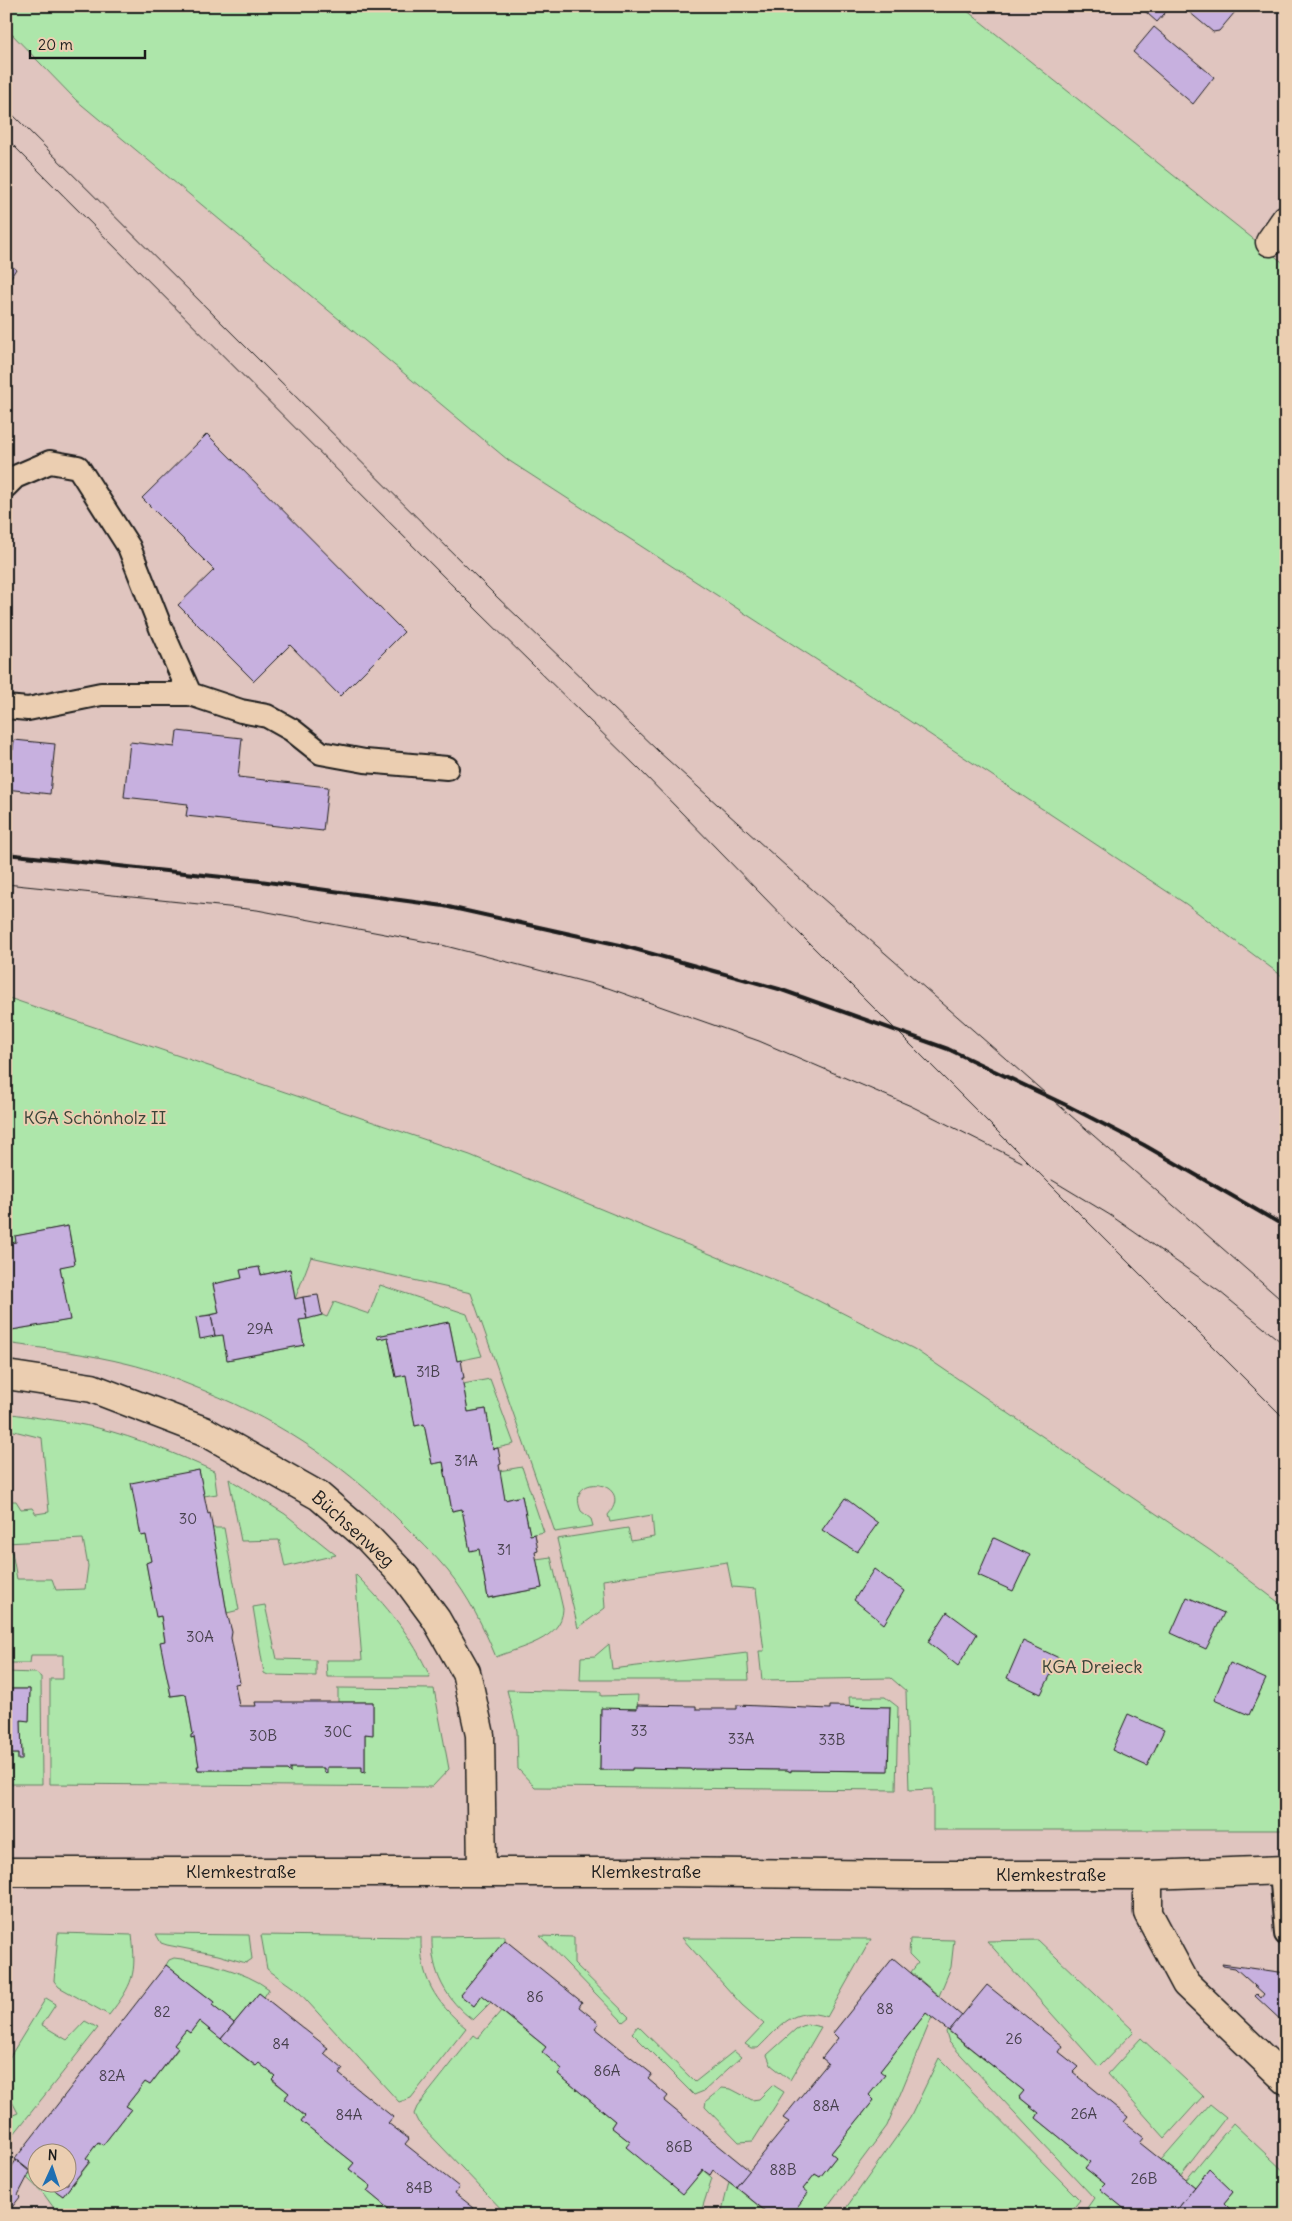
<svg xmlns="http://www.w3.org/2000/svg" width="1292" height="2221" font-family="Delius,sans-serif">
	<style>
		.green { fill: #ade6aa; stroke: #648163 }
		.building { fill: #c7b0df; stroke: #1c1c1c }
		.lines { fill: none; stroke-linecap: round; stroke-linejoin: round }
		.service-casing { stroke: #1c1c1c; stroke-width: 26 }
		.minor-casing { stroke: #1c1c1c; stroke-width: 31 }
		.tertiary-casing { stroke: #1c1c1c; stroke-width: 31 }
		.service { stroke: #ebceb1; stroke-width: 22 }
		.minor { stroke: #ebceb1; stroke-width: 28 }
		.tertiary { stroke: #ebceb1; stroke-width: 28 }
		.tram { stroke: #1c1c1c; stroke-width: 1 }
		.rail { stroke: #1c1c1c; stroke-width: 4 }
		.labels { text-anchor: middle; stroke-width: 4; stroke-linejoin: round; paint-order: stroke }
		.number-label { font-size: 15px; fill: #47414d }
		.park-label { font-size: 18px; fill: #394438; stroke: #ebceb1 }
		.street-label { font-size: 18px; fill: #1c1c1c; stroke: #ebceb1 }
	</style>
	<rect width="100%" height="100%" fill="#e0c5bf"/>
	<filter id="ink" filterUnits="userSpaceOnUse"><feTurbulence type="fractalNoise" baseFrequency=".02" numOctaves="2"/><feDisplacementMap in="SourceGraphic" scale="10" xChannelSelector="R" yChannelSelector="G"/><feConvolveMatrix kernelMatrix="1 2 1 2 8 2 1 2 1" color-interpolation-filters="sRGB"/></filter>
	<g filter="url(#ink)">
		<!-- green -->
		<g class="green">
			<polygon points="6,6 961,6 1286,265 1286,979 1186,904 837,673 508,460 76,100 6,28"/>
			<path d="M6 997 470 1155 795 1289 914 1349 1211 1551 1286 1608V1830H933V1789L909 1790 906 1691 891 1678 762 1680 759 1651H764L756 1589 732 1587 727 1562 603 1580 605 1608 578 1628 557 1539 628 1528 631 1541 654 1537 652 1515 610 1522 608 1515C637 1481 564 1470 581 1511L591 1519 593 1526 555 1532 471 1293 311 1257 295 1299 290 1269 261 1275 259 1267 241 1270 242 1278 213 1284 219 1313 197 1317 223 1335 228 1360 304 1345 299 1320 322 1315 327 1317 334 1302 369 1314 380 1285 467 1314 482 1356 457 1361 449 1322 377 1336 378 1339 388 1337 396 1377 406 1375 415 1426 424 1424 432 1464 443 1462 452 1511 462 1509 470 1550 479 1549 488 1598 542 1588 536 1559 551 1557 563 1609C562 1640 520 1647 496 1657 483 1626 469 1597 448 1571 434 1554 417 1538 401 1522 340 1460 271 1416 190 1385 170 1377 150 1369 129 1364 89 1354 48 1349 6 1343V1331L69 1320 60 1267 75 1263 68 1226 16 1236V1242L6 1244Z"/>
			<polygon points="490,1379 514,1444 493,1449 486,1409 468,1412 463,1384"/>
			<path d="M6 1413C37 1418 68 1421 98 1428 138 1438 176 1454 214 1471L217 1494 204 1496 199 1470 141 1536 146 1535 151 1561 146 1563 157 1617 161 1616 165 1641 161 1642 171 1696 186 1694 193 1734 191 1735V1738L194 1737 199 1766 197 1767 198 1770H287L289 1772 290 1768H324V1772L326 1773 327 1767H362V1772L365 1773V1734H373V1702H338V1688L434 1689 449 1769 432 1787 50 1784V1679H63V1655H31L30 1663H6V1552H12L17 1579H52L56 1590 85 1589 88 1566 83 1539 6 1543V1501H16L21 1509 32 1508 36 1514 49 1512 42 1438 6 1429Z"/>
			<polygon points="522,1467 544,1532 530,1535 522,1496 505,1500 499,1471"/>
			<polygon points="229,1479 285,1514 336,1555 285,1567 279,1540 241,1541"/>
			<polygon points="212,1528 224,1528 239,1610 227,1613"/>
			<path d="M355 1574C386 1605 413 1637 430 1677H327L326 1660H362Z"/>
			<polygon points="265,1605 277,1659 316,1660 316,1676 268,1675 264,1673 253,1607"/>
			<polygon points="609,1644 612,1669 747,1653 749,1680 580,1680 581,1657 595,1656"/>
			<polygon points="6,1672 36,1673 41,1677 42,1784 6,1784 6,1754 18,1754 18,1759 22,1759 21,1720 29,1720 30,1689 6,1689"/>
			<polygon points="507,1690 601,1692 601,1696 638,1695 637,1709 601,1709 600,1770 632,1770 632,1768 690,1769 693,1771 694,1769 787,1770 790,1772 791,1770 887,1771 890,1707 850,1706 849,1697 885,1697 898,1707 896,1790 535,1787 518,1769 517,1731"/>
			<path d="M58 1933 132 1935C137 1975 133 1984 109 2015L59 1987 54 1981Z"/>
			<polygon points="156,1934 249,1935 252,1959 246,1963 218,1955 167,1945 161,1943"/>
			<path d="M261 1935 421 1937C420 1978 435 2002 466 2028L411 2098 399 2102 298 1991 267 1969Z"/>
			<path d="M505 1936V1940L460 1995 474 2006 482 1995 491 2002 473 2020C446 2000 431 1972 432 1937Z"/>
			<polygon points="540,1936 574,1937 574,1963 629,2017 623,2022"/>
			<path d="M682 1938 871 1939 827 2017C793 2005 780 2027 758 2048H751L745 2044 764 2024 742 2005Z"/>
			<polygon points="910,1939 954,1940 951,1967 939,1996 911,1972 918,1963 909,1954"/>
			<polygon points="1038,1940 1134,2031 1099,2067 987,1941"/>
			<path d="M174 1958C204 1961 245 1971 269 1989L264 1997 259 1993 234 2023 212 2005 214 2002 166 1965 169 1960Z"/>
			<polygon points="46,1998 56,2004 42,2025 67,2040 85,2021 98,2028 6,2144 6,2118 18,2113 6,2090 6,2063"/>
			<polygon points="501,2011 546,2047 562,2069 558,2074 615,2121 611,2127 630,2142 683,2193 703,2170 712,2178 700,2215 507,2215 418,2122 414,2114 417,2107 474,2035 478,2038"/>
			<polygon points="926,2013 932,2017 887,2126 821,2215 791,2215 803,2189 815,2174 820,2177 836,2157 831,2153 874,2100 869,2095 880,2071"/>
			<polygon points="199,2021 255,2066 259,2063 275,2076 272,2080 289,2093 284,2099 305,2116 301,2121 354,2163 349,2169 371,2186 367,2191 396,2215 59,2215 43,2193 27,2178 30,2172 37,2177 38,2184 46,2184 63,2196 90,2162 86,2158 98,2142 103,2145 131,2109 126,2106 145,2082 150,2085 178,2049 174,2045 186,2030 190,2033"/>
			<polygon points="807,2024 821,2027 790,2080 771,2065 767,2055 796,2029"/>
			<polygon points="638,2026 695,2082 734,2051 741,2057 704,2091 694,2095 632,2033"/>
			<polygon points="947,2030 1024,2091 1019,2097 1039,2113 1036,2118 1090,2162 1085,2168 1105,2184 1101,2189 1132,2215 1082,2215 1094,2198 949,2042 946,2032"/>
			<polygon points="1141,2038 1203,2096 1165,2138 1108,2074"/>
			<polygon points="939,2058 1080,2200 1068,2215 841,2215 910,2118"/>
			<polygon points="773,2085 784,2092 753,2141 739,2142 705,2107 706,2101 722,2088 731,2089 752,2100 759,2099"/>
			<polygon points="1210,2104 1226,2117 1180,2176 1161,2160"/>
			<polygon points="1233,2123 1286,2173 1286,2215 1236,2215 1224,2203 1233,2192 1209,2170 1195,2187 1186,2180"/>
			<polygon points="729,2182 770,2215 721,2215"/>
		</g>
		<!-- building -->
		<g class="building">
			<polygon points="1139,6 1171,6 1157,22"/>
			<polygon points="1182,6 1240,6 1219,31 1213,32"/>
			<polygon points="1154,27 1214,77 1193,104 1133,52"/>
			<polygon points="6,263 16,269 6,285"/>
			<polygon points="207,434 404,632 340,696 290,645 254,681 178,605 214,570 142,498"/>
			<polygon points="177,731 242,738 238,777 328,787 323,831 186,816 188,804 124,797 130,742 175,747"/>
			<polygon points="14,740 55,744 50,794 6,789 6,749 13,750"/>
			<polygon points="68,1226 75,1264 60,1267 70,1320 6,1331 6,1244 16,1242 15,1236"/>
			<polygon points="259,1267 261,1275 290,1269 295,1299 303,1297 307,1319 299,1320 304,1345 227,1360 223,1335 215,1336 211,1315 219,1313 213,1284 242,1278 240,1270"/>
			<polygon points="318,1295 322,1315 307,1319 303,1297"/>
			<polygon points="211,1315 215,1336 200,1339 196,1317"/>
			<polygon points="449,1322 457,1361 461,1360 464,1378 462,1378 468,1412 486,1409 493,1449 498,1448 501,1464 499,1465 505,1500 522,1496 530,1535 535,1534 538,1551 535,1552 542,1588 488,1598 479,1549 470,1551 462,1509 452,1511 443,1462 432,1464 424,1424 415,1426 406,1375 396,1377 388,1337 378,1339 377,1336"/>
			<polygon points="199,1470 208,1514 210,1513 227,1613 232,1632 231,1638 240,1683 235,1684 239,1706 256,1706 255,1702 373,1702 373,1735 365,1734 365,1773 362,1772 362,1767 327,1767 327,1773 324,1772 324,1768 290,1768 290,1773 287,1770 198,1770 197,1766 199,1766 194,1737 191,1738 191,1735 193,1734 186,1694 171,1696 160,1642 165,1641 161,1616 156,1617 146,1563 151,1561 146,1535 141,1536 131,1483"/>
			<polygon points="845,1498 878,1523 857,1552 822,1530"/>
			<polygon points="994,1538 1030,1555 1013,1591 978,1575"/>
			<polygon points="874,1569 904,1591 884,1624 854,1600"/>
			<polygon points="1187,1597 1224,1613 1206,1649 1171,1633"/>
			<polygon points="947,1612 977,1634 958,1666 928,1642"/>
			<polygon points="1023,1641 1059,1658 1041,1694 1007,1678"/>
			<polygon points="1230,1663 1266,1679 1249,1715 1214,1700"/>
			<polygon points="6,1689 30,1689 29,1721 21,1720 22,1760 18,1760 18,1754 6,1754"/>
			<polygon points="637,1705 696,1706 696,1709 737,1709 737,1705 830,1709 830,1706 890,1707 888,1771 791,1770 791,1772 787,1770 694,1769 693,1771 690,1769 632,1768 632,1770 600,1770 601,1708 637,1709"/>
			<polygon points="1128,1714 1164,1730 1147,1766 1112,1750"/>
			<polygon points="505,1940 582,2002 579,2007 599,2023 595,2028 652,2074 648,2079 668,2096 664,2101 750,2171 736,2187 713,2170 710,2175 703,2170 683,2194 626,2147 630,2142 611,2127 615,2121 558,2074 562,2069 542,2052 546,2047 482,1995 474,2006 460,1995"/>
			<polygon points="893,1958 962,2016 949,2031 926,2013 880,2071 885,2075 869,2095 874,2100 831,2153 836,2157 820,2177 815,2174 803,2189 808,2193 791,2215 770,2215 736,2187 789,2122 783,2118 828,2063 822,2058 838,2038 833,2033"/>
			<polygon points="1222,1964 1286,1973 1286,2025 1255,1996 1257,1994 1261,1998 1264,1994 1235,1968 1223,1966"/>
			<polygon points="166,1965 214,2002 212,2005 234,2023 221,2039 199,2021 190,2033 186,2030 174,2045 178,2048 150,2085 145,2082 126,2106 131,2109 103,2145 98,2142 86,2158 90,2161 63,2196 46,2184 68,2184 68,2154 38,2154 38,2177 15,2159"/>
			<polygon points="987,1985 1063,2046 1059,2052 1078,2067 1073,2072 1128,2117 1124,2122 1144,2138 1140,2143 1195,2187 1173,2215 1132,2215 1100,2189 1105,2184 1085,2168 1090,2162 1036,2118 1039,2113 1019,2097 1024,2091 949,2031"/>
			<polygon points="259,1993 328,2048 324,2053 343,2069 339,2074 393,2117 388,2123 409,2139 405,2144 459,2187 455,2193 474,2208 471,2215 396,2215 367,2191 371,2186 349,2169 354,2163 301,2121 305,2116 284,2099 289,2093 272,2079 275,2076 259,2063 256,2066 221,2039"/>
			<polygon points="16,2160 30,2172 18,2195 20,2197 6,2215 6,2176"/>
			<polygon points="1209,2169 1233,2192 1224,2203 1236,2215 1173,2215"/>
		</g>
		<g class="lines">
			<!-- service casing -->
			<g class="service-casing">
				<g id="service">
					<polyline points="6,486 15,477 50,462 78,467 129,547 162,631 190,694 241,711 267,716 292,730 321,753 365,761 447,768"/>
					<polyline points="6,707 28,709 101,694 190,694"/>
					<polyline points="1281,1870 1286,1934"/>
				</g>
			</g>
			<!-- minor casing -->
			<g class="minor-casing">
				<g id="minor">
					<polyline points="1270,242 1286,219"/>
					<polyline points="6,1375 92,1388 204,1431 319,1496 369,1539 405,1577 436,1619 466,1672 480,1735 482,1872"/>
					<polyline points="1148,1875 1148,1913 1186,1984 1286,2080"/>
				</g>
			</g>
			<!-- tertiary casing -->
			<g class="tertiary-casing">
				<polyline id="tertiary" points="6,1872 659,1872 914,1875 1148,1875 1286,1870"/>
			</g>
			<!-- service -->
			<use href="#service" class="service"/>
			<!-- minor -->
			<use href="#minor" class="minor"/>
			<!-- tertiary -->
			<use href="#tertiary" class="tertiary"/>
			<!-- tram -->
			<g class="tram">
				<polyline points="6,108 497,597 658,751 797,876 1286,1304"/>
				<polyline points="6,138 481,614 640,770 800,934 1286,1420"/>
				<polyline points="6,884 257,910 438,944 608,988 759,1041 911,1106 1022,1162"/>
				<polyline points="1052,1180 1110,1215 1220,1292 1286,1346"/>
			</g>
			<!-- rail -->
			<polyline class="rail" points="6,854 260,881 444,906 620,945 779,989 948,1049 1066,1105 1144,1145 1286,1227"/>
		</g>
	</g>
	<g class="labels">
		<!-- number labels -->
		<g class="number-label">
			<text x="260" y="1334">29A</text>
			<text x="428" y="1377">31B</text>
			<text x="466" y="1466">31A</text>
			<text x="188" y="1524">30</text>
			<text x="504" y="1555">31</text>
			<text x="200" y="1642">30A</text>
			<text x="639" y="1736">33</text>
			<text x="338" y="1737">30C</text>
			<text x="263" y="1741">30B</text>
			<text x="741" y="1744">33A</text>
			<text x="832" y="1745">33B</text>
			<text x="535" y="2002">86</text>
			<text x="885" y="2014">88</text>
			<text x="162" y="2017">82</text>
			<text x="1014" y="2044">26</text>
			<text x="281" y="2049">84</text>
			<text x="607" y="2076">86A</text>
			<text x="112" y="2081">82A</text>
			<text x="826" y="2111">88A</text>
			<text x="1084" y="2119">26A</text>
			<text x="349" y="2120">84A</text>
			<text x="679" y="2152">86B</text>
			<text x="783" y="2175">88B</text>
			<text x="1144" y="2184">26B</text>
			<text x="419" y="2193">84B</text>
		</g>
		<!-- park labels -->
		<g class="park-label">
			<text x="95" y="1124">KGA Schönholz II</text>
			<text x="1092" y="1673">KGA Dreieck</text>
		</g>
		<!-- street labels -->
		<g class="street-label">
			<text transform="translate(353 1529) rotate(42)" y="6">Büchsenweg</text>
			<text x="241" y="1878">Klemkestraße</text>
			<text x="646" y="1878">Klemkestraße</text>
			<text x="1051" y="1881">Klemkestraße</text>
		</g>
	</g>
	<!-- margin -->
	<rect width="1292" height="2221" fill="none" stroke="#ebceb1" stroke-width="25"/>
	<rect x="12" y="12" width="1267" height="2196" fill="none" stroke="#1c1c1c" stroke-width="2" filter="url(#ink)"/>
	<!-- north arrow -->
	<g transform="translate(52 2168) rotate(3)"><circle r="24" fill="#ebceb1" stroke="#988775"/>
	<path d="M0-4L9 19L0 12L-9 19Z" fill="#1f6fb2"/>
	<text y="-8" font-size="14" font-weight="bold" text-anchor="middle" fill="#1c1c1c">N</text>
	</g>
	<!-- scale -->
	<path d="M30 50v8h115v-8" fill="none" stroke="#1c1c1c" stroke-width="2.5"/>
	<text x="38" y="50" font-size="15" fill="#1c1c1c" stroke="#ebceb1" stroke-width="4" paint-order="stroke">20 m</text>
</svg>
